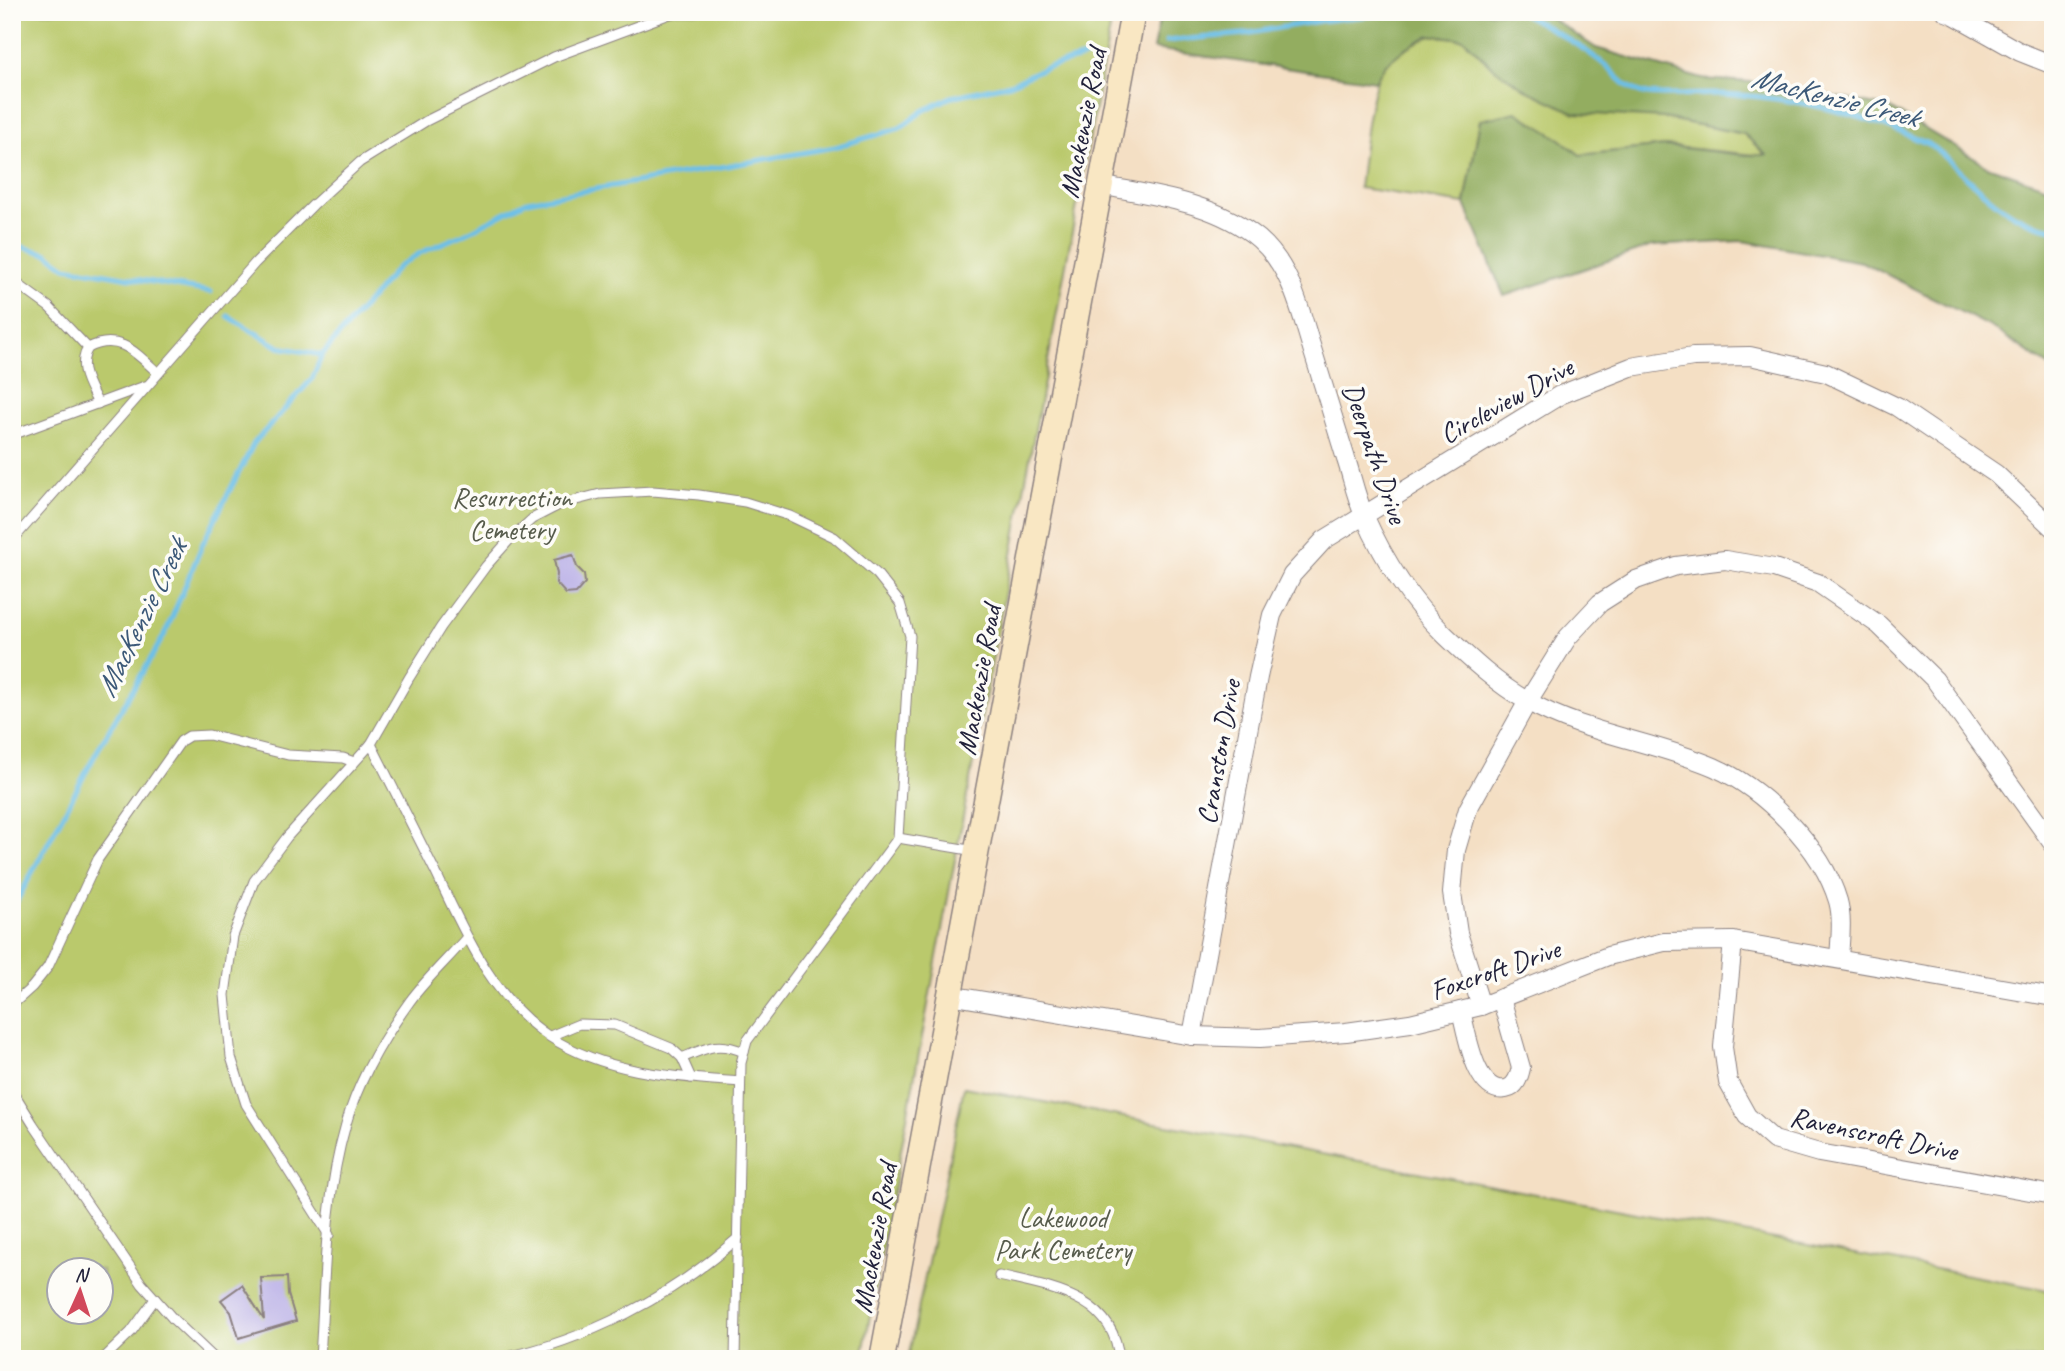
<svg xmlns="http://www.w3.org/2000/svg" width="2065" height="1371" font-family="Caveat,sans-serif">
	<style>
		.green { fill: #bac96c; stroke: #6e7654; stroke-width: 2; fill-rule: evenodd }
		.forest { fill: #93ad60; stroke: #5a684e; stroke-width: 2 }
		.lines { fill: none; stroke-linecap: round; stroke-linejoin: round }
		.stream { stroke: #6cbfe8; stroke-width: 5 }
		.building { fill: #bab0e7 }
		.lane-casing { stroke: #8b8080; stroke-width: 11 }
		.street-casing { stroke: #8b8080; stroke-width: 20 }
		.secondary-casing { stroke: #8b8080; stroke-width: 27 }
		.lane { stroke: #fff; stroke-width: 9 }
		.street { stroke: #fff; stroke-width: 18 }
		.secondary { stroke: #f9e7c3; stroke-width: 24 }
		.labels { text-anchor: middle; stroke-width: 7; stroke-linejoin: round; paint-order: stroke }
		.street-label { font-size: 28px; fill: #22223b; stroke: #fdfcf7 }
		.park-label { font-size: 28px; fill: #575c4c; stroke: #fdfcf7 }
		.water-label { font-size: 30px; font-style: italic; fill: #3c5978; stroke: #fdfcf7 }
	</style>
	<rect width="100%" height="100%" fill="#fdfcf7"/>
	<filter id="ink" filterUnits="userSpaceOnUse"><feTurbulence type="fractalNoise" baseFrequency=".0143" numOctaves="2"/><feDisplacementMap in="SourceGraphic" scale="14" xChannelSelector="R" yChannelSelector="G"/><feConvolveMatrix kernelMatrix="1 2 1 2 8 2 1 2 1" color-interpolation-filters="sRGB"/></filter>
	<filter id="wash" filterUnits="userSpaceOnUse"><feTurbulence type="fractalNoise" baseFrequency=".00686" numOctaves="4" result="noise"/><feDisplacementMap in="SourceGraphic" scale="28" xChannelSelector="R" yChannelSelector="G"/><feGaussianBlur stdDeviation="1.57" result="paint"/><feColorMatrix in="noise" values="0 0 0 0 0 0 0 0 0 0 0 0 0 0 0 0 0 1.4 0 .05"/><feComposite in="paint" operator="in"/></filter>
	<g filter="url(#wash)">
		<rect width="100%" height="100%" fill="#f4dfc4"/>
		<!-- green -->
		<g class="green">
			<path d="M12 12H1113L862 1359H12ZM60 1270H102V1312H60Z"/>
			<path d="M1430 35 1465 39 1492 67 1663 118 1744 134 1767 156 1665 146 1580 155 1560 139 1480 120 1465 204 1359 188C1363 160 1368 85 1385 65 1397 52 1415 43 1430 35Z"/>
			<polygon points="964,1087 2053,1291 2053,1359 908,1359"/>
		</g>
		<!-- forest -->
		<polygon class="forest" points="1161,12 1542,12 1596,48 1702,79 1768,83 1890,108 1987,166 2053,189 2053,369 1991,327 1862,262 1742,241 1652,246 1504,296 1465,204 1480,120 1516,112 1560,139 1580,155 1665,146 1745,155 1766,155 1744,134 1663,118 1575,113 1528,91 1492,67 1464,39 1430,35 1406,48 1385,65 1375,81 1153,49"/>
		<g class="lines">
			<!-- stream -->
			<g class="stream">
				<path d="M1520 12C1549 28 1579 44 1605 65 1618 76 1626 89 1643 93 1663 98 1701 93 1723 94 1792 97 1866 114 1928 144 1940 150 1950 162 1960 171 1986 196 2015 223 2053 229"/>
				<polyline points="1166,41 1244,34 1319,21 1401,12"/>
				<polyline points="12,244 48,254 66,267 211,292"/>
				<polyline points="228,316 279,347 322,355"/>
				<polyline points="12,910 101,744 165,634 203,543 254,443 312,379 322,355 398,267 420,253 466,233 527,201 835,147 900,128 923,111 951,97 1010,84 1044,68 1085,57"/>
			</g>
		</g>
		<g id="blocks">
			<!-- building -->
			<g class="building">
				<polygon points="573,555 577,567 584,574 585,583 576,593 566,594 556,583 557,574 554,560"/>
				<polygon points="287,1277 288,1294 296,1321 239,1338 231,1312 221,1300 242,1285 264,1320 261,1278"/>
			</g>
		</g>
	</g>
	<g filter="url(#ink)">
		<use href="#blocks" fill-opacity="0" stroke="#8b8080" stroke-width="2"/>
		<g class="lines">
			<!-- lane casing -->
			<g class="lane-casing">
				<g id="lane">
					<path d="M12 280 49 307 88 348C76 367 90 386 98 404"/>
					<path d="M88 348C119 332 136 353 158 373"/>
					<polyline points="12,435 145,386"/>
					<polyline points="12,541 255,263 313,205 360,162 426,121 554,57 675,12"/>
					<path d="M371 744C393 787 414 830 436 873 465 933 492 999 550 1037 607 1074 676 1077 740 1082"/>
					<polyline points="898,838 975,851"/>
					<polyline points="12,1005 32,987 48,967 98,859 181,741 189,736 209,735 288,755 343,758 354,762"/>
					<polyline points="550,1036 579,1024 615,1025 671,1048 682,1058 691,1078"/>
					<path d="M682 1058C708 1047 718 1041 744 1052"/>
					<polyline points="12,1090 33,1124 142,1284 174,1320 215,1359"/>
					<polyline points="329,1235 246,1104 231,1057 225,995 233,936 254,881 287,837 371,744 409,678 441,627 486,566 511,538 532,519 561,504 600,494 653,491 699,495 745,502 790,516 834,537 877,574 900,603 910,636 898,838 747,1041 741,1063 735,1359"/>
					<path d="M999 1276C1049 1288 1114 1295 1119 1359"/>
					<polyline points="103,1359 131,1332 155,1299"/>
					<path d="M320 1359C325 1281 324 1199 346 1124 358 1081 384 1037 410 1001 427 978 449 958 467 937"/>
					<path d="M498 1359C586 1341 671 1297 738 1238"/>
				</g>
			</g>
			<!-- street casing -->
			<g class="street-casing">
				<g id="street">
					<polyline points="1946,12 1954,15 2020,52 2053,65"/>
					<path d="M1100 185C1154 196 1215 202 1259 239 1289 265 1299 305 1310 342 1322 381 1334 420 1346 459 1352 477 1356 497 1364 515 1383 558 1411 602 1445 635 1470 659 1497 684 1527 701 1585 734 1653 741 1714 767 1764 789 1822 847 1838 901 1843 919 1840 940 1839 959"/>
					<polyline points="1733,941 1723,1047 1728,1082 1747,1116 1774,1140 1819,1153 2053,1195"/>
					<polyline points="949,995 1192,1036 1260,1038 1346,1032 1410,1023 1481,1006 1608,956 1664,942 1733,941 2053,997"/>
					<polyline points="1481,1006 1458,933 1452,893 1456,850 1468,809 1528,701 1568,637 1600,603 1636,580 1676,566 1725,560 1774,568 1818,583 1879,625 1935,680 2053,844"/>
					<path d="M1461 1011C1467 1033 1475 1095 1506 1089 1516 1087 1519 1077 1521 1068L1501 998"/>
					<polyline points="1192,1036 1258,677 1272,615 1292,575 1324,540 1560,395 1631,367 1693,357 1750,356 1826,373 1897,407 1996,474 2053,528"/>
				</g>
			</g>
			<!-- secondary casing -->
			<g class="secondary-casing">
				<polyline id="secondary" points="882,1359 1133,12"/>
			</g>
			<!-- lane -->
			<use href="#lane" class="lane"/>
			<!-- street -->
			<use href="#street" class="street"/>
			<!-- secondary -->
			<use href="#secondary" class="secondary"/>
		</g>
	</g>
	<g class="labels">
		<!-- street labels -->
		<g class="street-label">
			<text transform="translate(1082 123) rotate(-79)" y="10">Mackenzie Road</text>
			<text transform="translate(1506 400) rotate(-29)" y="10">Circleview Drive</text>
			<text transform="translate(1376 453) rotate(71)" y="10">Deerpath Drive</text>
			<text transform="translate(978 680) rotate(-80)" y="10">Mackenzie Road</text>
			<text transform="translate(1218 752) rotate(-80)" y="10">Cranston Drive</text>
			<text transform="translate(1495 969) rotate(-19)" y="10">Foxcroft Drive</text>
			<text transform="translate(1874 1133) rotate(12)" y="10">Ravenscroft Drive</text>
			<text transform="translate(874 1238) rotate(-80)" y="10">Mackenzie Road</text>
		</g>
		<!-- park labels -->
		<g class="park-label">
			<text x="512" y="507">Resurrection<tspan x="512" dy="32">Cemetery</tspan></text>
			<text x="1063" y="1227">Lakewood<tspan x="1063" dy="32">Park Cemetery</tspan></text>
		</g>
		<!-- water labels -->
		<g class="water-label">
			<text transform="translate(1835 97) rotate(14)" y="10">MacKenzie Creek</text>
			<text transform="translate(141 618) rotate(-64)" y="10">MacKenzie Creek</text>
		</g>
	</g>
	<!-- margin -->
	<rect width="2065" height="1371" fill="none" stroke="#fdfcf7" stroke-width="42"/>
	<!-- north arrow -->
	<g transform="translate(80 1291) rotate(3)"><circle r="33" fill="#fdfcf7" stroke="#a5a5ac" stroke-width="2"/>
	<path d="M0-5L12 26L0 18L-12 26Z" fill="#d1495b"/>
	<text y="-10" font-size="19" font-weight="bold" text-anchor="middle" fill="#22223b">N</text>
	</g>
</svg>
